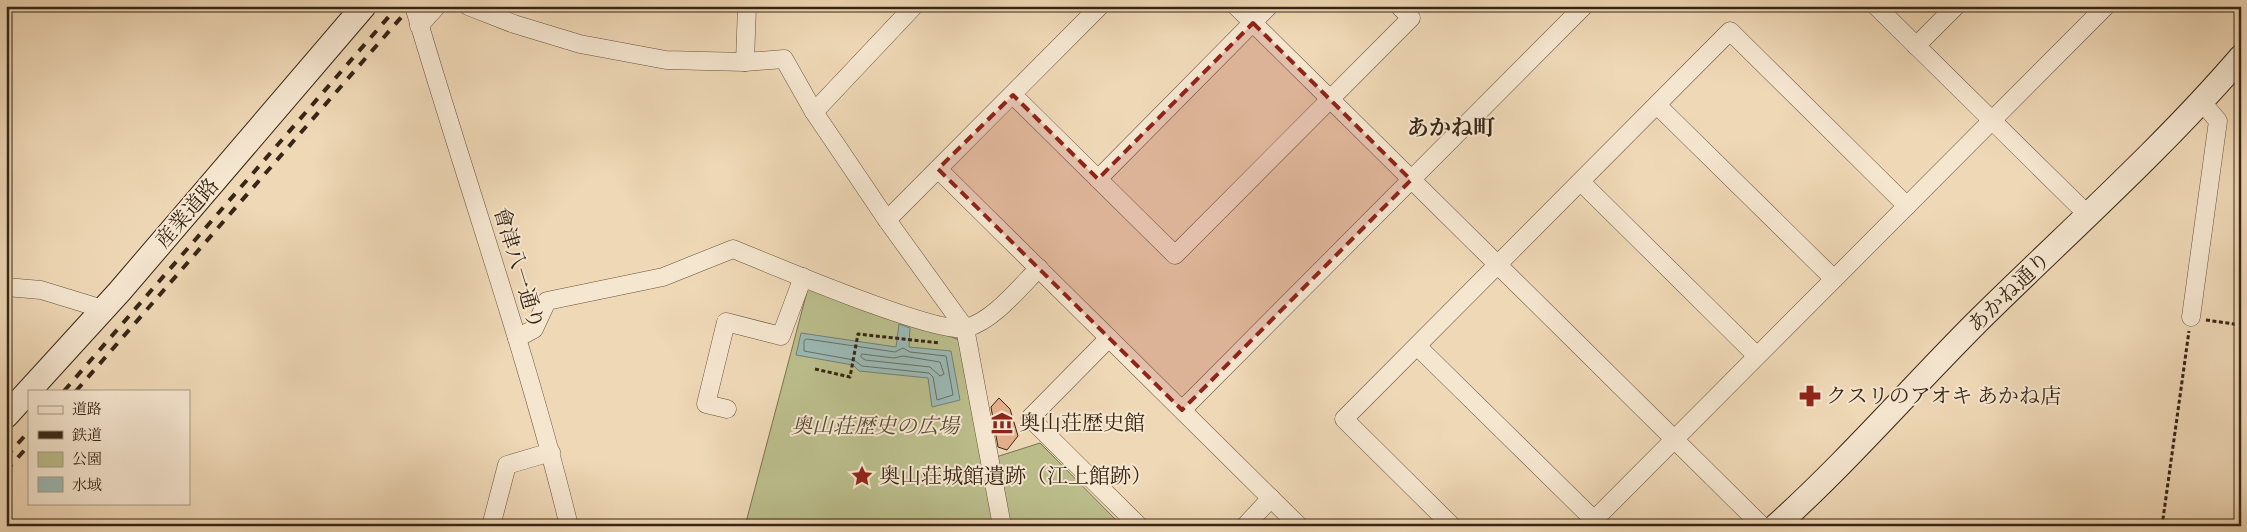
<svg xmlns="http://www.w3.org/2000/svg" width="2247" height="532" font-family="'Sorts Mill Goudy','Noto Serif JP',serif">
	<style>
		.green { fill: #bbbe8c; stroke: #797250 }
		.water { fill: #9bb9b4; stroke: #737e74 }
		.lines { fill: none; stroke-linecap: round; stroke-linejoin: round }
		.shore { stroke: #696f64; stroke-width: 1 }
		.building { fill: #e6b08b; stroke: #372515 }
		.street-casing { stroke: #65523d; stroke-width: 19 }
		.secondary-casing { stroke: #372515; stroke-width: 26 }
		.path { stroke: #372515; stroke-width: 3; stroke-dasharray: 4 2.5; stroke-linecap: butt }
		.street { stroke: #f5e6d0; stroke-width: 18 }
		.secondary { stroke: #f5e6d0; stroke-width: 24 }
		.rail { stroke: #372515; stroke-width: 4; stroke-dasharray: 9 9; stroke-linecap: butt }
		.marked { fill: #8f2418; fill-opacity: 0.2; stroke: #8f2418; stroke-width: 4; stroke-dasharray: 10 6; stroke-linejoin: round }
		.labels { text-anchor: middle; stroke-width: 4; stroke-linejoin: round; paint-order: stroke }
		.street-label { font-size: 21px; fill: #372515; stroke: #f5e6d0 }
		.poi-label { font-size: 21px; fill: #372515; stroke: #f5e6d0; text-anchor: start }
		.park-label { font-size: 21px; font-style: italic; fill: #584b33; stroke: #f5e6d0 }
		.neighbourhood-label { font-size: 22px; font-weight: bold; fill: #372515; stroke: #f5e6d0 }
	</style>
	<rect width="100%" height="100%" fill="#efd8b6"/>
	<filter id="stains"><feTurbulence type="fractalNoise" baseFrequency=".004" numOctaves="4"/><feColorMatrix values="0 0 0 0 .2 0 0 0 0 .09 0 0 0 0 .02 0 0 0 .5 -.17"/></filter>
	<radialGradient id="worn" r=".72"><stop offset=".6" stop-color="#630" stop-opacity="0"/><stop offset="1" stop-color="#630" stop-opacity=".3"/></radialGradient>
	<!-- green -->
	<g class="green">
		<polygon points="808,288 960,340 997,526 745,526"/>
		<polygon points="1040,443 1122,526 1009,526 993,458"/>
	</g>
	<!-- water -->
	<polygon class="water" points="899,324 910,328 909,347 951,351 960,400 932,407 928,378 859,371 853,365 796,355 801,333 896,347"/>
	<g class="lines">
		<!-- shore -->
		<g class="shore">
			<polygon points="807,339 895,352 903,348 910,352 946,356 953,395 937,400 933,377 929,373 862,366 854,360 804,351 804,341"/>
			<polygon points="862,354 894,358 903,356 940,362 944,374 940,376 930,367 865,360 861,357"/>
		</g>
	</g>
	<!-- building -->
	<polygon class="building" points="999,398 1010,409 1018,436 1007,450 998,447 991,407"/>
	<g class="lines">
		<!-- street casing -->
		<g class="street-casing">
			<g id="street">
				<path d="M414 6C465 180 526 350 569 526"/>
				<polyline points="468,6 514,24 580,44 666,60 745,62"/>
				<polyline points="747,6 745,62 784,59 814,112 887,220 965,328 1002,526"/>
				<polyline points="1236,6 1762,526"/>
				<polyline points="1876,6 2088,215"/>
				<polyline points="419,26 437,6"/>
				<polyline points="1916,46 1956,6"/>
				<polyline points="1013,95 1175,255 1411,18 1399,6"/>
				<polyline points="1657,105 1834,279"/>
				<polyline points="814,112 914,6"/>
				<polyline points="938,169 1299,526"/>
				<polyline points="1098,179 1269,6"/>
				<polyline points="1581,182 1757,356"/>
				<polyline points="887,220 1100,6"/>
				<polyline points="6,287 41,290 103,309"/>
				<polyline points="2191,317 2218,121 2202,102"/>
				<path d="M517 338 534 329 547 301 663 277 733 249C770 264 936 335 966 328 993 321 1019 288 1039 268"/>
				<polyline points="1109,338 1030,418 1139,526"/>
				<polyline points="1417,346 1594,520"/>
				<polyline points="727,409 706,404 726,322 781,336 803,277"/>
				<polyline points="1182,410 1584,6"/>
				<polyline points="491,526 507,465 551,452"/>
				<polyline points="1245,526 1271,498"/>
				<polyline points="1452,526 1344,419 1730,31 1907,206"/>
				<polyline points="1588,526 2106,6"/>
			</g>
		</g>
		<!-- secondary casing -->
		<g class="secondary-casing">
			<g id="secondary">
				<polyline points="6,416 120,291 364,6"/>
				<path d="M1776 526C1847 462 1910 389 1977 322 2066 234 2160 151 2241 57"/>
			</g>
		</g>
		<!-- path -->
		<g class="path">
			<polyline points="2206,320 2241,325"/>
			<polyline points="815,369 850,377 858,334 940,343"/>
			<polyline points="2162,526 2189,331"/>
		</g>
		<!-- street -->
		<use href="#street" class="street"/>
		<!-- secondary -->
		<use href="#secondary" class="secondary"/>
		<!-- rail -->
		<g class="rail">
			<polyline points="64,391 398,6"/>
			<polyline points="76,391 411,6"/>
			<polyline points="6,457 29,431"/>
			<polyline points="6,471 29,445"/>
		</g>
	</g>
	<!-- marked area -->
	<path class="marked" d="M1253 23 1411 180 1182 410 938 169 1013 95 1098 179Z"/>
	<!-- icons -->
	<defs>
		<g id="pharmacy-bare" transform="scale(1.725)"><path d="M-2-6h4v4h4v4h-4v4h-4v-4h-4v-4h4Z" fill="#8f2418" stroke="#f5e6d0" stroke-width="2.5" paint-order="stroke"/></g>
		<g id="museum-bare" transform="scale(1.725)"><path d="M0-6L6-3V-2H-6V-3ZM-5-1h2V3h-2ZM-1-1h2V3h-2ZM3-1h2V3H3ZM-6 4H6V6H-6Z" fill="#8f2418" stroke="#f5e6d0" stroke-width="2.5" paint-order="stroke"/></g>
		<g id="sight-bare" transform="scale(1.725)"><path d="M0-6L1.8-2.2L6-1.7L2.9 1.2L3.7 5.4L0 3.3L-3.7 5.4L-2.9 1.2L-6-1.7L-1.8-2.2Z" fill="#8f2418" stroke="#f5e6d0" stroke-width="2.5" paint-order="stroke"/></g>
	</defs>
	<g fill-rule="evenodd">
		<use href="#pharmacy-bare" x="1810" y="396"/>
		<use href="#museum-bare" x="1002" y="423"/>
		<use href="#sight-bare" x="862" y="476"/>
	</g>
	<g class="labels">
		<!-- street labels -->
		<g class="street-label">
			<text transform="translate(187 213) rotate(-49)" y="7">産業道路</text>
			<text transform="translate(519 268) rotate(73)" y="7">會津八一通り</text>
			<text transform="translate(2009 292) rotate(-44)" y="7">あかね通り</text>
		</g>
		<!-- poi labels -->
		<g class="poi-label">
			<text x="1826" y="403">クスリのアオキ あかね店</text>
			<text x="1019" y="430">奥山荘歴史館</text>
			<text x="879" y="483">奥山荘城館遺跡（江上館跡）</text>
		</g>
		<!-- park labels -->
		<g class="park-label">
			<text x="875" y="433">奥山荘歴史の広場</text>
		</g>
		<!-- neighbourhood labels -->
		<g class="neighbourhood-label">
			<text x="1451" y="135">あかね町</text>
		</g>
	</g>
	<!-- margin -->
	<rect width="2247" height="532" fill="none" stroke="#efd8b6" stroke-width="25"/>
	<rect x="8" y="8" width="2232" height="517" fill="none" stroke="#372515" stroke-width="2.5"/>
	<rect x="12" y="12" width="2222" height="507" fill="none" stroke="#372515"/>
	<!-- legend -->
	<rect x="28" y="390" width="162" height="115" fill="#f5e6d0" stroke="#a99985"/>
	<rect x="38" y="406" width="25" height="8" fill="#f5e6d0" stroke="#a99985"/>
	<text x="72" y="414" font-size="15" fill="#372515">道路</text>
	<rect x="38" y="431" width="25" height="8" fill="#372515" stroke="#a99985"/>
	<text x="72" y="440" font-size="15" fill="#372515">鉄道</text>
	<rect x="38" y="452" width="25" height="15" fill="#bbbe8c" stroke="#a99985"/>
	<text x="72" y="464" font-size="15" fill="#372515">公園</text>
	<rect x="38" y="477" width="25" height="15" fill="#9bb9b4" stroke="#a99985"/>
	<text x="72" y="490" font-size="15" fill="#372515">水域</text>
	<rect width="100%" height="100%" filter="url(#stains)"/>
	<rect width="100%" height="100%" fill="url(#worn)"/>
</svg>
